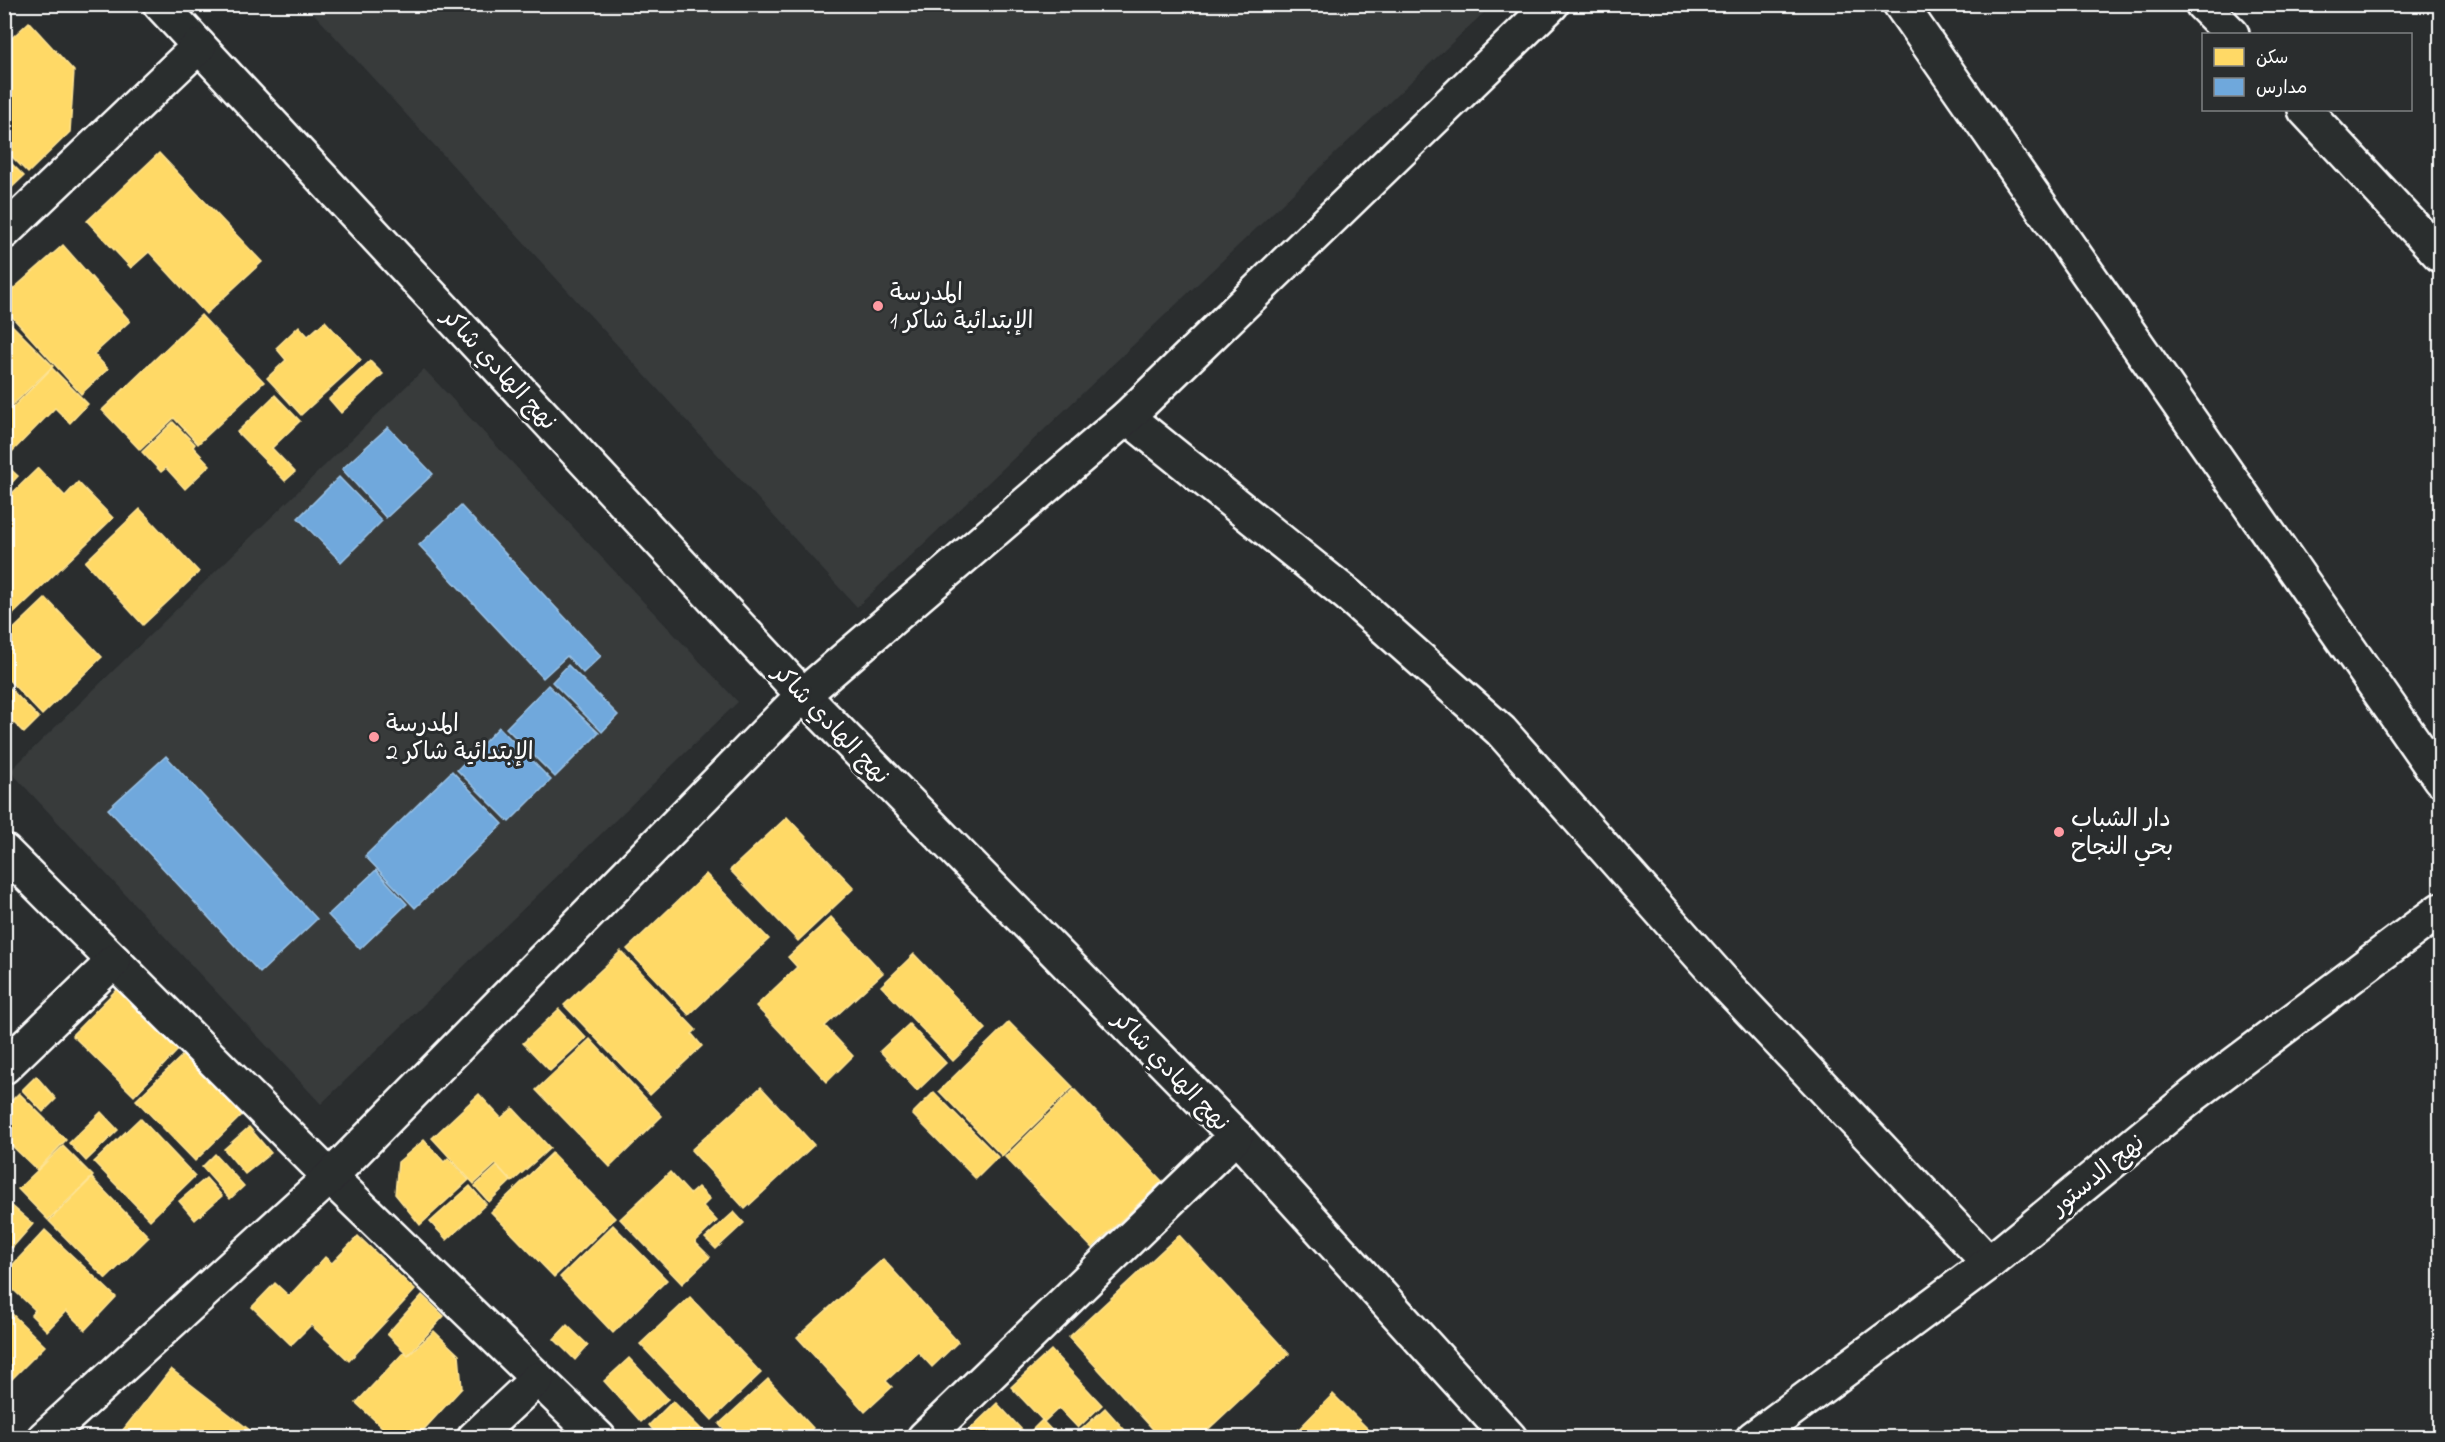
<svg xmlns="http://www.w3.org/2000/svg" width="2445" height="1442" font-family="'Indie Flower','Playpen Sans Arabic',sans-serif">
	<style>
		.built { fill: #373a3b }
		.homes { fill: #ffd966; stroke: #ffe494; stroke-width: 1.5 }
		.schools { fill: #6fa8dc; stroke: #9ac2e6; stroke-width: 1.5 }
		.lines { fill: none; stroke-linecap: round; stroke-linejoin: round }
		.minor-casing { stroke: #fff; stroke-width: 38 }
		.minor { stroke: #2a2d2e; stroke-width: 33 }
		.poi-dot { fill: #ff9aa2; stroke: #2a2d2e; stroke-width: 2 }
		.labels { text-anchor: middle; stroke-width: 6; stroke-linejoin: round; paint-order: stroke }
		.poi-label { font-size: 24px; fill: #fff; stroke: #2a2d2e; text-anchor: start }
		.street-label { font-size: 24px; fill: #fff; stroke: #2a2d2e }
	</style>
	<rect width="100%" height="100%" fill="#2a2d2e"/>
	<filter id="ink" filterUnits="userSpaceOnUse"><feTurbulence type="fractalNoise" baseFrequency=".0167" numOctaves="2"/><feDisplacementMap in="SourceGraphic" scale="12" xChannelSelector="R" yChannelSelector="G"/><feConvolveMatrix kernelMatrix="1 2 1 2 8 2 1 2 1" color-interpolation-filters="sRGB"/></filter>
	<g filter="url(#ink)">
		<!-- built -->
		<g class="built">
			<polygon points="306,5 1492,5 857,607"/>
			<polygon points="424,369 738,702 321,1104 10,771"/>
		</g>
		<!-- homes -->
		<g class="homes">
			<polygon points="29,22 74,71 70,132 28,173 4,149 4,117 10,112 4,106 4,93 11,82 4,74 4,45"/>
			<polygon points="159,153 262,262 206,314 149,252 131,268 87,221"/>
			<polygon points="4,156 24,176 4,195"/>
			<polygon points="63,245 130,321 94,354 108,369 81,394 4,308 4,297"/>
			<polygon points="201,315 264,382 198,444 174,418 140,450 102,410"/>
			<polygon points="4,317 53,366 4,413"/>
			<polygon points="325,321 361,360 301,415 267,378 286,360 276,348 299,326 308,336"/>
			<polygon points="370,361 383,374 341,413 329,399"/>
			<polygon points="52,368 88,404 70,423 55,408 4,460 4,416"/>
			<polygon points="275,395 300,421 272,448 295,472 285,481 237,432"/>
			<polygon points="173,422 195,444 193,447 210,465 185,489 166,468 161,472 142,452"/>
			<polygon points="4,463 18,476 6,489 4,488"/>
			<polygon points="38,468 65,496 78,482 113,518 4,623 4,501"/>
			<polygon points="140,509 199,572 143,625 85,562"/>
			<polygon points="46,598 102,657 42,715 4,675 4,638"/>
			<polygon points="4,682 39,718 24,733 4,713"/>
			<polygon points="787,817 854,888 798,941 730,870"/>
			<polygon points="706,874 769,939 689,1015 627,949"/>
			<polygon points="831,917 883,973 825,1026 853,1056 827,1082 756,1006 797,967 788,957"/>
			<polygon points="621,951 696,1030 692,1034 702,1046 650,1095 564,1005"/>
			<polygon points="914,954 986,1029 953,1061 881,986"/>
			<polygon points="117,989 179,1049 134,1096 72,1035"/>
			<polygon points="559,1009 586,1038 550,1071 523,1043"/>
			<polygon points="1009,1022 1073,1087 1002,1156 939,1091"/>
			<polygon points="909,1024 946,1063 917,1091 880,1051"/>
			<polygon points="590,1039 662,1116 610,1167 536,1090"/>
			<polygon points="184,1054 242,1115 195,1161 136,1100"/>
			<polygon points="36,1076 56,1099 43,1112 22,1090"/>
			<polygon points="761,1087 814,1145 745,1209 691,1150"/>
			<polygon points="1074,1089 1162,1181 1092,1248 1005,1157"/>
			<polygon points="934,1092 998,1157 976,1179 912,1114"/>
			<polygon points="19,1093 66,1140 37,1170 8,1142 4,1146 4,1108"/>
			<polygon points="479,1094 501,1118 513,1108 550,1148 512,1182 496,1164 474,1184 432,1138"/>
			<polygon points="101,1112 118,1130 86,1161 69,1143"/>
			<polygon points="140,1118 195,1176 150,1220 94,1162"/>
			<polygon points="249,1127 271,1153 245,1174 224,1149"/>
			<polygon points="424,1140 444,1162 448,1158 469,1180 420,1225 395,1194 398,1162"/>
			<polygon points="63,1146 93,1176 48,1220 18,1189"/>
			<polygon points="552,1153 615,1218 554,1277 491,1212"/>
			<polygon points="215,1154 244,1186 230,1199 202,1167"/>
			<polygon points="497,1166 511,1181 489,1202 475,1186"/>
			<polygon points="670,1172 690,1194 698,1187 710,1199 703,1206 717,1221 695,1242 710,1257 682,1284 620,1219"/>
			<polygon points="92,1178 149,1237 106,1279 49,1221"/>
			<polygon points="206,1178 222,1196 195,1220 179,1201"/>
			<polygon points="470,1186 486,1204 447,1240 430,1222"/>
			<polygon points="4,1199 33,1224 12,1248 4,1242"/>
			<polygon points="734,1212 744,1223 716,1249 705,1238"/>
			<polygon points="613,1225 667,1280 613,1333 560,1277"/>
			<polygon points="45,1230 116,1297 85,1330 66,1311 47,1331 31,1315 35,1310 4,1281 4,1274"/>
			<polygon points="1179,1235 1289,1354 1199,1438 1161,1438 1069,1337"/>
			<polygon points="358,1236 415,1290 349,1361 311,1325 291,1345 252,1307 275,1283 289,1296 325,1257 332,1263"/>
			<polygon points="883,1259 958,1342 932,1367 918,1352 886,1381 892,1387 865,1412 797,1337"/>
			<polygon points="422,1295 444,1316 408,1355 387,1334"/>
			<polygon points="690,1297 761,1373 712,1420 640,1344"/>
			<polygon points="4,1306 45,1346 4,1387"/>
			<polygon points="567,1325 588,1345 575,1360 554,1339"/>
			<polygon points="434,1331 459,1355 462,1388 416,1438 394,1438 356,1403 404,1352 408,1356"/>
			<polygon points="1051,1350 1102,1405 1078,1428 1059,1408 1044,1422 1011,1387"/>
			<polygon points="629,1358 668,1399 641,1422 604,1381"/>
			<polygon points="171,1369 260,1438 131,1438 122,1431"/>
			<polygon points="768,1379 813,1428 803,1438 731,1438 719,1424"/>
			<polygon points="1333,1394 1377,1438 1290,1438"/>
			<polygon points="673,1401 709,1437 660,1438 649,1425"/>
			<polygon points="997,1403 1023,1431 1016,1438 977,1438 969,1430"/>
			<polygon points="1105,1408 1132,1438 1072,1438"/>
			<polygon points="1042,1420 1059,1438 1024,1438"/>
			<polygon points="120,1431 127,1438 115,1438"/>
		</g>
		<!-- schools -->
		<g class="schools">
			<polygon points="388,427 433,474 386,518 342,469"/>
			<polygon points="339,477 382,521 341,562 298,518"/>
			<polygon points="461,506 601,656 583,673 567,656 543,678 419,545"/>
			<polygon points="568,665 618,715 602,732 552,682"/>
			<polygon points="548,685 599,733 555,777 506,728"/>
			<polygon points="499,727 551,780 509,822 457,770"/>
			<polygon points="166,756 317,919 260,973 108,809"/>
			<polygon points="452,771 503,824 415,908 365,856"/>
			<polygon points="376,870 407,904 360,949 328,915"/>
		</g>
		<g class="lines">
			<!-- minor casing -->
			<g class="minor-casing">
				<g id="minor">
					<polyline points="160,4 803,695 1236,1136 1510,1438"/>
					<polyline points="1900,4 2440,779"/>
					<polyline points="2202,4 2232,34"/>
					<polyline points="2305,110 2440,255"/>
					<polyline points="4,232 199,46"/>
					<polyline points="1127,417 1348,595 1501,731 1728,987 1989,1263"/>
					<polyline points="4,851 330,1177 599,1438"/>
					<polyline points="4,1067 114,961"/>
					<polyline points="44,1438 330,1177 803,695 1127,417 1552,4"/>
					<polyline points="474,1438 537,1379"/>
					<polyline points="924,1438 1236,1136"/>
					<polyline points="1753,1438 1989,1263 2195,1094 2440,910"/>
				</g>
			</g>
			<!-- minor -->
			<use href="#minor" class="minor"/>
		</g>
	</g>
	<!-- markers -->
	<g class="poi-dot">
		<circle cx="878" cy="306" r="6"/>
		<circle cx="374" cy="737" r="6"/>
		<circle cx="2059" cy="832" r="6"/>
	</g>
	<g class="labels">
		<!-- poi labels -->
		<g class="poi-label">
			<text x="890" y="300">المدرسة<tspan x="890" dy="28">الإبتدائية شاكر 1</tspan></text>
			<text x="386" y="731">المدرسة<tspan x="386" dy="28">الإبتدائية شاكر 2</tspan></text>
			<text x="2071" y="826">دار الشباب<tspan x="2071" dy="28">بحي النجاح</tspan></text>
		</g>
		<!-- street labels -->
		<g class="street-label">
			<text transform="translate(500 369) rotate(47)" y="8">نهج الهادي شاكر</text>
			<text transform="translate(832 724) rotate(46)" y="8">نهج الهادي شاكر</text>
			<text transform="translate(1172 1071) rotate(46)" y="8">نهج الهادي شاكر</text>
			<text transform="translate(2097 1174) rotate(-39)" y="8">نهج الدستور</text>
		</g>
	</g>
	<!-- margin -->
	<rect width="2445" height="1442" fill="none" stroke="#2a2d2e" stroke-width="24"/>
	<rect x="12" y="12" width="2421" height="1418" fill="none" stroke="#fff" stroke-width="2" filter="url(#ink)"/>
	<!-- legend -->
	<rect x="2202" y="33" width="210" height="78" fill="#2a2d2e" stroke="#7f8182" stroke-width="1.5"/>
	<rect x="2214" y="48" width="30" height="18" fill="#ffd966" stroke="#7f8182" stroke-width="1.5"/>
	<text x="2256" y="63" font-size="18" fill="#ffffff">سكن</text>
	<rect x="2214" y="78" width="30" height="18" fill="#6fa8dc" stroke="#7f8182" stroke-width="1.5"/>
	<text x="2256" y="93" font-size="18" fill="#ffffff">مدارس</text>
</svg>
